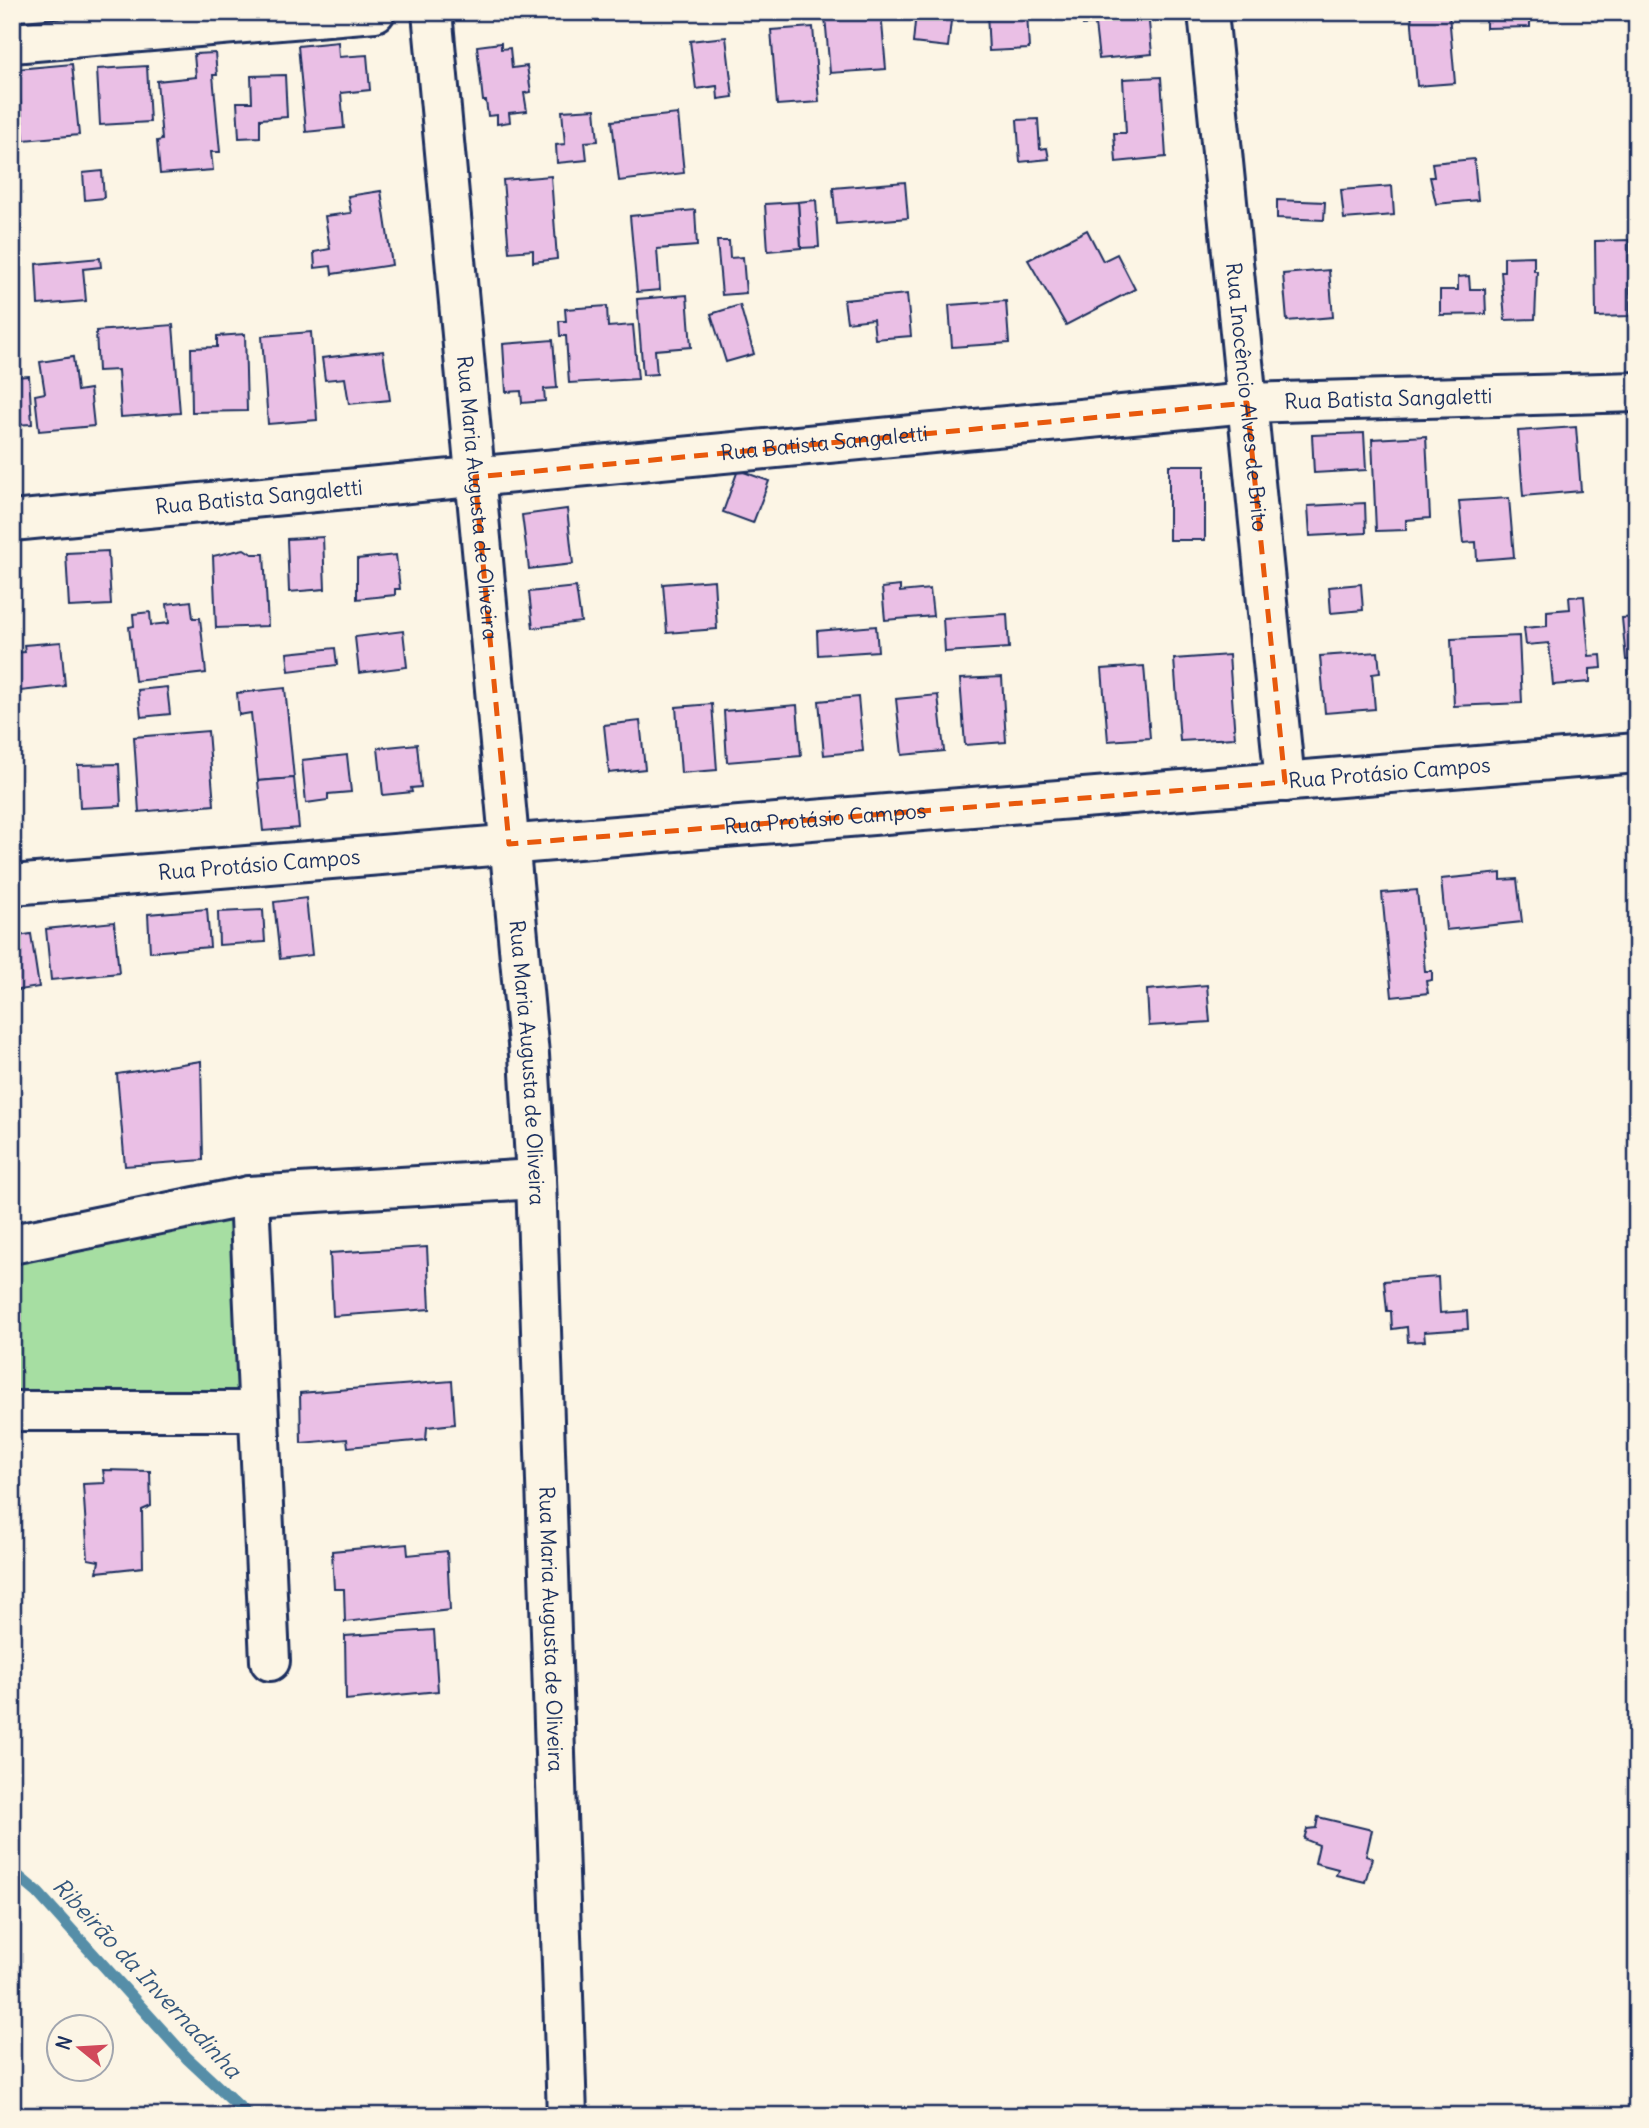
<svg xmlns="http://www.w3.org/2000/svg" width="1649" height="2128" font-family="Delius,sans-serif">
	<style>
		.green { fill: #a6dea2; stroke: #608680; stroke-width: 2 }
		.lines { fill: none; stroke-linecap: round; stroke-linejoin: round }
		.stream { stroke: #568ea8; stroke-width: 12 }
		.building { fill: #eabfe5; stroke: #1b2f5e; stroke-width: 2 }
		.minor-casing { stroke: #1b2f5e; stroke-width: 44 }
		.minor { stroke: #fcf5e5; stroke-width: 38 }
		.marked { fill: none; stroke: #e8590c; stroke-width: 5; stroke-dasharray: 14 9; stroke-linejoin: round }
		.labels { text-anchor: middle; stroke-width: 7; stroke-linejoin: round; paint-order: stroke }
		.street-label { font-size: 21px; fill: #1b2f5e; stroke: #fcf5e5 }
		.water-label { font-size: 23px; font-style: italic; fill: #34577d; stroke: #fcf5e5 }
	</style>
	<rect width="100%" height="100%" fill="#fcf5e5"/>
	<filter id="ink" filterUnits="userSpaceOnUse"><feTurbulence type="fractalNoise" baseFrequency=".0143" numOctaves="2"/><feDisplacementMap in="SourceGraphic" scale="14" xChannelSelector="R" yChannelSelector="G"/><feConvolveMatrix kernelMatrix="1 2 1 2 8 2 1 2 1" color-interpolation-filters="sRGB"/></filter>
	<g filter="url(#ink)">
		<!-- green -->
		<polygon class="green" points="249,1196 258,1411 12,1411 12,1244"/>
		<g class="lines">
			<!-- stream -->
			<polyline class="stream" points="12,1871 38,1893 187,2058 249,2116"/>
		</g>
		<!-- building -->
		<g class="building">
			<polygon points="846,12 881,12 886,69 830,73 825,16 846,15"/>
			<polygon points="916,12 952,12 948,47 913,43"/>
			<polygon points="987,12 1027,12 1029,49 989,51"/>
			<polygon points="1082,12 1148,12 1152,54 1099,59 1095,24 1083,25"/>
			<polygon points="1411,12 1467,12 1449,14 1455,83 1417,86"/>
			<polygon points="1486,12 1530,12 1530,27 1486,28"/>
			<polygon points="813,27 819,102 777,105 771,30"/>
			<polygon points="726,37 733,97 718,99 717,86 696,89 690,41"/>
			<polygon points="338,42 339,57 367,55 370,90 341,93 344,128 306,132 298,46"/>
			<polygon points="501,43 501,49 510,48 512,68 527,66 531,92 524,93 527,111 509,113 510,122 497,124 497,115 488,116 486,101 483,101 477,46"/>
			<polygon points="215,53 217,75 213,75 220,152 211,152 213,170 160,174 157,141 162,140 157,81 196,77 194,54"/>
			<polygon points="72,64 79,135 24,140 17,69"/>
			<polygon points="147,66 150,122 100,125 97,69"/>
			<polygon points="285,75 287,117 260,119 260,137 239,138 237,102 252,102 251,76"/>
			<polygon points="1161,77 1166,157 1116,162 1114,133 1126,133 1123,79"/>
			<polygon points="595,109 598,141 585,142 587,160 557,163 556,145 565,144 562,111"/>
			<polygon points="678,114 684,173 619,181 612,121"/>
			<polygon points="1038,119 1040,149 1047,148 1049,159 1020,162 1017,120"/>
			<polygon points="12,132 15,132 18,169 12,170"/>
			<polygon points="1474,159 1478,200 1436,204 1430,177 1434,177 1432,163"/>
			<polygon points="102,171 104,198 85,200 83,173"/>
			<polygon points="551,176 557,259 533,262 533,250 509,252 503,180"/>
			<polygon points="905,182 908,218 836,224 833,188"/>
			<polygon points="1392,186 1394,215 1344,219 1341,190"/>
			<polygon points="381,191 392,265 332,274 331,266 315,268 314,252 330,249 325,216 351,213 348,196"/>
			<polygon points="816,200 819,247 801,248 798,202"/>
			<polygon points="1277,200 1325,202 1324,220 1277,218"/>
			<polygon points="798,202 801,248 768,251 765,204"/>
			<polygon points="695,210 697,246 657,249 660,290 637,292 630,216"/>
			<polygon points="1087,230 1103,261 1117,254 1135,289 1066,325 1028,260"/>
			<polygon points="1629,240 1630,316 1596,317 1595,241"/>
			<polygon points="717,241 729,241 730,258 743,257 746,293 722,295"/>
			<polygon points="20,242 22,259 12,260 12,243"/>
			<polygon points="1534,256 1534,271 1537,271 1535,319 1505,320 1501,271 1504,271 1504,257"/>
			<polygon points="100,258 101,267 83,269 86,301 38,305 36,264"/>
			<polygon points="1329,270 1333,317 1287,321 1283,274"/>
			<polygon points="1469,276 1470,289 1485,289 1486,314 1440,315 1440,290 1458,290 1458,277"/>
			<polygon points="907,294 911,336 875,339 873,319 847,322 844,300"/>
			<polygon points="687,295 691,347 655,350 657,374 643,375 637,299"/>
			<polygon points="1006,301 1009,343 952,347 949,305"/>
			<polygon points="740,305 754,354 726,362 711,314"/>
			<polygon points="607,306 608,327 633,325 638,379 569,383 566,336 560,336 559,321 566,321 565,309"/>
			<polygon points="173,325 180,413 121,417 118,370 98,371 96,331"/>
			<polygon points="311,332 317,420 268,424 262,336"/>
			<polygon points="245,334 247,411 192,412 191,348 217,347 217,336"/>
			<polygon points="553,340 557,388 544,389 545,401 522,403 521,391 506,392 503,344"/>
			<polygon points="383,351 390,400 349,404 345,378 325,380 322,358"/>
			<polygon points="73,357 77,391 90,389 94,426 39,431 35,395 45,393 40,362"/>
			<polygon points="29,376 32,424 12,425 12,377"/>
			<polygon points="1576,427 1581,491 1523,496 1518,431"/>
			<polygon points="1364,433 1366,470 1314,473 1312,435"/>
			<polygon points="1426,436 1430,518 1406,520 1406,530 1376,531 1372,439"/>
			<rect x="1169" y="465" width="36" height="75"/>
			<polygon points="738,470 769,481 753,523 723,512"/>
			<polygon points="1509,498 1514,557 1477,560 1476,542 1463,543 1459,501"/>
			<polygon points="1365,503 1366,533 1310,536 1308,506"/>
			<polygon points="567,509 573,564 529,569 522,515"/>
			<polygon points="323,537 325,589 289,592 287,539"/>
			<polygon points="244,549 252,554 264,554 268,626 216,628 213,556"/>
			<polygon points="108,551 111,605 69,607 66,553"/>
			<polygon points="396,555 400,589 395,589 395,595 357,599 357,559"/>
			<polygon points="714,580 717,629 667,633 663,584"/>
			<polygon points="1361,584 1363,610 1331,613 1329,587"/>
			<polygon points="900,586 900,592 930,589 933,616 885,620 882,588"/>
			<polygon points="576,587 581,622 533,628 529,592"/>
			<polygon points="1584,596 1589,656 1601,655 1602,668 1590,669 1590,682 1553,685 1549,643 1526,645 1524,628 1547,626 1547,611 1570,609 1569,597"/>
			<polygon points="191,601 193,618 200,618 206,673 135,681 129,627 134,626 133,614 150,612 151,625 169,623 167,604"/>
			<polygon points="1007,614 1009,648 945,652 943,618"/>
			<polygon points="1637,617 1637,660 1626,660 1622,618"/>
			<polygon points="876,626 878,651 818,655 817,631"/>
			<polygon points="403,631 407,667 359,673 355,637"/>
			<polygon points="1519,636 1522,703 1454,706 1451,639"/>
			<polygon points="61,642 65,686 12,692 12,653 25,652 24,645"/>
			<polygon points="335,648 337,665 289,671 287,653"/>
			<polygon points="1378,652 1380,673 1372,674 1375,709 1325,713 1320,656"/>
			<polygon points="1229,655 1235,738 1180,741 1174,659"/>
			<polygon points="1144,666 1150,738 1108,741 1102,669"/>
			<polygon points="1002,677 1006,742 965,745 960,679"/>
			<polygon points="167,687 170,714 141,717 138,690"/>
			<polygon points="285,688 294,778 258,781 251,713 239,715 237,693"/>
			<polygon points="938,695 944,751 902,755 896,699"/>
			<polygon points="858,697 863,751 824,755 819,701"/>
			<polygon points="712,704 717,770 681,773 676,707"/>
			<polygon points="797,705 801,756 727,762 724,711"/>
			<polygon points="640,721 645,769 609,773 604,725"/>
			<polygon points="208,731 214,805 139,812 134,737"/>
			<polygon points="417,744 421,787 411,788 412,792 383,795 378,748"/>
			<polygon points="347,755 351,792 328,794 328,800 306,803 302,760"/>
			<polygon points="119,764 121,806 80,808 78,765"/>
			<polygon points="294,778 299,828 263,831 258,781"/>
			<polygon points="1501,873 1501,880 1517,879 1522,922 1446,930 1441,879"/>
			<polygon points="1417,890 1425,971 1432,971 1432,980 1426,981 1428,993 1392,997 1382,893"/>
			<polygon points="306,898 312,955 280,959 274,902"/>
			<polygon points="207,909 210,947 150,952 148,914"/>
			<polygon points="263,910 265,942 219,945 218,912"/>
			<polygon points="114,922 119,973 51,980 46,929"/>
			<polygon points="31,934 39,987 12,991 12,937"/>
			<polygon points="1207,985 1210,1022 1149,1026 1147,990"/>
			<polygon points="201,1061 203,1160 125,1166 117,1074"/>
			<polygon points="427,1247 430,1309 333,1316 330,1253"/>
			<polygon points="1438,1277 1440,1313 1467,1311 1468,1329 1424,1332 1425,1341 1408,1342 1407,1327 1392,1329 1391,1311 1387,1311 1384,1281"/>
			<polygon points="452,1381 455,1424 427,1427 426,1440 348,1447 347,1439 301,1443 300,1393"/>
			<polygon points="103,1470 150,1471 151,1506 142,1510 143,1567 97,1572 99,1561 88,1559 83,1484 105,1483"/>
			<polygon points="407,1544 408,1555 447,1551 450,1610 345,1622 344,1589 334,1589 332,1551"/>
			<polygon points="434,1630 438,1691 346,1700 345,1636"/>
			<polygon points="1318,1817 1372,1830 1366,1856 1372,1858 1365,1882 1336,1875 1338,1869 1315,1863 1319,1845 1304,1839 1307,1829 1316,1828"/>
		</g>
		<g class="lines">
			<!-- minor casing -->
			<g class="minor-casing">
				<g id="minor">
					<path id="s1" d="M432 12 529 1055 536 1179 567 2116"/>
					<path id="s2" d="M1208 12 1285 782"/>
					<polyline points="12,43 375,12"/>
					<path id="s3" d="M12 521 1247 403 1637 392"/>
					<path id="s4" d="M12 885 1637 753"/>
					<polyline points="249,1196 270,1661"/>
					<polyline points="12,1244 249,1196 536,1179"/>
					<polyline points="12,1411 258,1411"/>
				</g>
			</g>
			<!-- minor -->
			<use href="#minor" class="minor"/>
		</g>
	</g>
	<!-- marked area -->
	<path class="marked" d="M1247 403 1285 782 509 844 475 477Z"/>
	<g class="labels">
		<!-- street labels -->
		<g class="street-label">
			<text dy="7" stroke="none"><textPath href="#s2" startOffset="387">Rua Inocêncio Alves de Brito</textPath></text>
			<text dy="7" stroke="none"><textPath href="#s3" startOffset="1382">Rua Batista Sangaletti</textPath></text>
			<text dy="7" stroke="none"><textPath href="#s3" startOffset="816">Rua Batista Sangaletti</textPath></text>
			<text dy="7" stroke="none"><textPath href="#s3" startOffset="248">Rua Batista Sangaletti</textPath></text>
			<text dy="7" stroke="none"><textPath href="#s1" startOffset="488">Rua Maria Augusta de Oliveira</textPath></text>
			<text dy="7" stroke="none"><textPath href="#s4" startOffset="1382">Rua Protásio Campos</textPath></text>
			<text dy="7" stroke="none"><textPath href="#s4" startOffset="816">Rua Protásio Campos</textPath></text>
			<text dy="7" stroke="none"><textPath href="#s4" startOffset="248">Rua Protásio Campos</textPath></text>
			<text dy="7" stroke="none"><textPath href="#s1" startOffset="1055">Rua Maria Augusta de Oliveira</textPath></text>
			<text dy="7" stroke="none"><textPath href="#s1" startOffset="1622">Rua Maria Augusta de Oliveira</textPath></text>
		</g>
		<!-- water labels -->
		<g class="water-label">
			<text transform="translate(147 1978) rotate(47)" y="8">Ribeirão da Invernadinha</text>
		</g>
	</g>
	<!-- margin -->
	<rect width="1649" height="2128" fill="none" stroke="#fcf5e5" stroke-width="42"/>
	<rect x="21" y="21" width="1607" height="2086" fill="none" stroke="#1b2f5e" stroke-width="2.5" filter="url(#ink)"/>
	<!-- north arrow -->
	<g transform="translate(80 2048) rotate(288)"><circle r="33" fill="#fcf5e5" stroke="#a2a6af" stroke-width="2"/>
	<path d="M0-5L12 26L0 18L-12 26Z" fill="#d1495b"/>
	<text y="-10" font-size="19" font-weight="bold" text-anchor="middle" fill="#1b2f5e">N</text>
	</g>
</svg>
